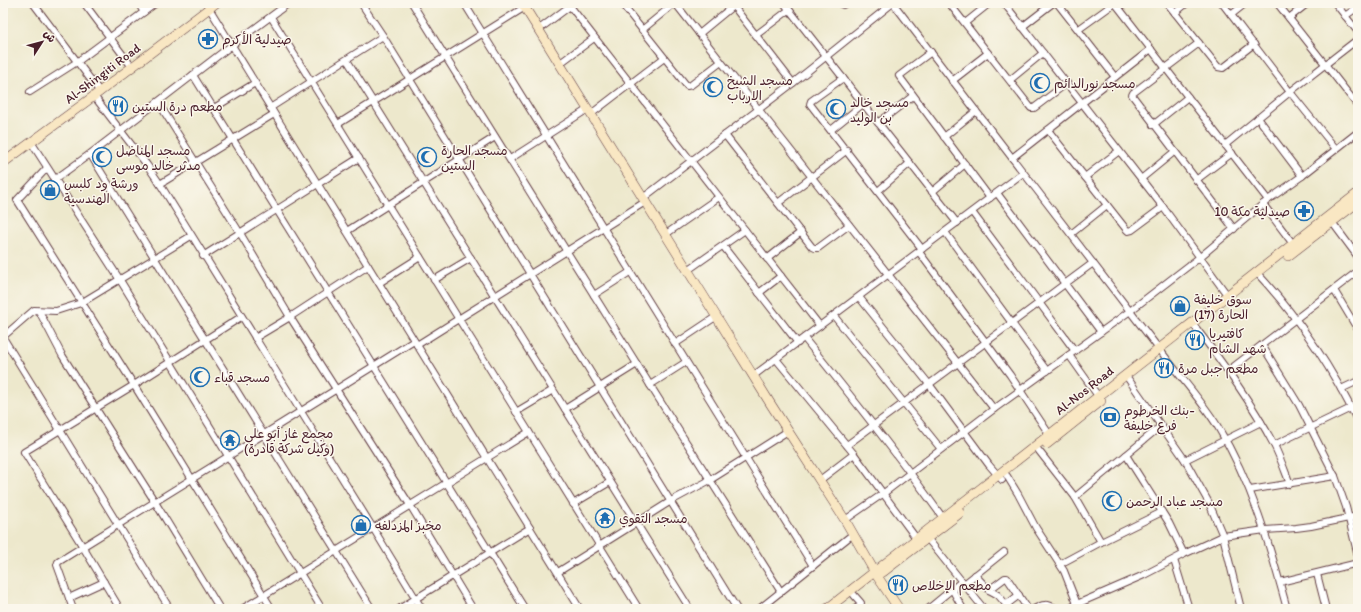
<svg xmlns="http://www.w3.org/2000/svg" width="1361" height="612" font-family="Itim,'Playpen Sans Arabic',sans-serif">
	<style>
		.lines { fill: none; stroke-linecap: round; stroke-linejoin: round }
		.street-casing { stroke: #623d43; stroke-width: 8 }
		.secondary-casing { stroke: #623d43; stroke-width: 10 }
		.street { stroke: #fff; stroke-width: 6 }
		.secondary { stroke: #f9e7c3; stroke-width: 9 }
		.labels { text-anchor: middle; stroke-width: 3; stroke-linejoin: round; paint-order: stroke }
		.poi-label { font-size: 13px; fill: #4a1f2b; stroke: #fbf7ec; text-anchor: start }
		.street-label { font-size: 13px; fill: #4a1f2b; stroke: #fbf7ec }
	</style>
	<rect width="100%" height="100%" fill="#fbf7ec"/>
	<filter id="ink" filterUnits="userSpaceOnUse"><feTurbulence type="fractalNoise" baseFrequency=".025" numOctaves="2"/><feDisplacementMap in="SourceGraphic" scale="8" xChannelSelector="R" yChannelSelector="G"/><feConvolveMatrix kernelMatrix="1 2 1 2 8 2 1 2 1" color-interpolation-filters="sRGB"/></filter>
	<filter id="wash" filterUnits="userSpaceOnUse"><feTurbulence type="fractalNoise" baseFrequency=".012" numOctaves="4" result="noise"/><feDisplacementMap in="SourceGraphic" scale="16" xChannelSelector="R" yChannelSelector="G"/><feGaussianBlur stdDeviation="0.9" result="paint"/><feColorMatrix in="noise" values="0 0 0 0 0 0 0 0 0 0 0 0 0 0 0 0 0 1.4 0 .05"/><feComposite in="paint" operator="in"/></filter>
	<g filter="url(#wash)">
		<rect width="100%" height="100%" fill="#ede8cc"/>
	</g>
	<g filter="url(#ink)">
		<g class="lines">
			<!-- street casing -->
			<g class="street-casing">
				<g id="street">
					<polyline points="33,3 100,92"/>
					<polyline points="84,3 132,67"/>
					<polyline points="138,3 144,12"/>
					<polyline points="361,3 383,36 737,609"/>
					<polyline points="412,3 650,385 781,592"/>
					<polyline points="464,3 813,566"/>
					<polyline points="621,3 687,86 691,85 721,62"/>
					<polyline points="731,3 793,83"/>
					<polyline points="784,3 957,223"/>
					<polyline points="839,3 843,5 846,3"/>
					<polyline points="893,3 1159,349"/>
					<polyline points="949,3 1031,108 1034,108 1067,83"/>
					<polyline points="1004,3 1163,207 1228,296"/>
					<polyline points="1057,3 1115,77"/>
					<polyline points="1115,3 1268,200"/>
					<polyline points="1167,3 1218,67 1223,68 1254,44"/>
					<polyline points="1222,3 1290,92 1336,149"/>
					<polyline points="1277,3 1358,106"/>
					<polyline points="1335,3 1358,32"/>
					<polyline points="570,6 820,326"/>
					<polyline points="209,8 580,609"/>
					<polyline points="1175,13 1187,3"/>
					<polyline points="1231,15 1246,3"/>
					<polyline points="1345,16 1358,7"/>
					<polyline points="271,17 639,609"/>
					<polyline points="1289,18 1308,3"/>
					<polyline points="965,23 990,3"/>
					<polyline points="1022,27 1053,3"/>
					<polyline points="1079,29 1115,3"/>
					<polyline points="538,30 574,3"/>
					<polyline points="642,30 675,3 994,409"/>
					<polyline points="699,34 733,6"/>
					<polyline points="756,35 789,10"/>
					<polyline points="1199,43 1133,93 1132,95 1234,229"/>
					<polyline points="931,52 899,76 990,198"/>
					<polyline points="347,60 690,609"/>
					<polyline points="559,64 594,38"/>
					<polyline points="193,75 525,609"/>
					<polyline points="843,78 811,101 810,104 922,249"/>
					<polyline points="1010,80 1043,53"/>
					<polyline points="952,81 988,53"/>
					<polyline points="30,92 77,62 156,3"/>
					<polyline points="94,96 147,165 160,184 373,528 422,609"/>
					<polyline points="158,102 240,233 290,317 410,505 473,609"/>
					<polyline points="214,108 255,83"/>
					<polyline points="270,108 383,36"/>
					<polyline points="591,114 664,58"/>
					<polyline points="1258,118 1302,176"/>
					<polyline points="878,123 913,96"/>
					<polyline points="338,124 525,7"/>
					<polyline points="1153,125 1188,97"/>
					<polyline points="831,130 863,104"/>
					<polyline points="1048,130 1126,229 1128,231 1132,230 1163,207"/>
					<polyline points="725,135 812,247 814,248 818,248 849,225"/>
					<polyline points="944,137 976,111"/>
					<polyline points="31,142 120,280 322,609"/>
					<polyline points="1225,145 1290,92 1358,39"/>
					<polyline points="90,154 232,45 289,3"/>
					<polyline points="1012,158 1151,49"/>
					<polyline points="510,159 588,109"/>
					<polyline points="47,168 17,200 134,385 272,609"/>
					<polyline points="1085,177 1119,151"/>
					<polyline points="1141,179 1174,152"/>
					<polyline points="54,180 90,154 372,609"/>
					<polyline points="1196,180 1232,153"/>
					<polyline points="160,184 274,114"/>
					<polyline points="878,191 910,163"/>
					<polyline points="932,192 965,164"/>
					<polyline points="997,193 1101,332"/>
					<polyline points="643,198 793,83 893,3"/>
					<polyline points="778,203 847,150"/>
					<polyline points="1263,204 1293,244"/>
					<polyline points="972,212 1075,351"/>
					<polyline points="1332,222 1358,257"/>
					<polyline points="347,231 495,137"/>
					<polyline points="945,232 1047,371"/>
					<polyline points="666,234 719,197"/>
					<polyline points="1071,234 1107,205"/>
					<polyline points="723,246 798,343"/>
					<polyline points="919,252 1010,375 1049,434"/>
					<polyline points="203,256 359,158"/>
					<polyline points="767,259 801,232"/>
					<polyline points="688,270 745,230"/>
					<path d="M1257 273C1298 317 1332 368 1358 422"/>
					<polyline points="434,280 471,258"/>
					<polyline points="379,283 420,257"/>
					<polyline points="1334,290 1358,330"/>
					<polyline points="759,293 781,276"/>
					<polyline points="594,295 630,272"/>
					<polyline points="859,297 929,384 989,465 1002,480"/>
					<polyline points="39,311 62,355 155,502 220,609"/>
					<polyline points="834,316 941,449"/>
					<path d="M1196 328C1224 365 1252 403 1274 445 1280 457 1285 471 1290 484"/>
					<polyline points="255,338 290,317 368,266"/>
					<path d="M804 338C852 397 899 456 943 518"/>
					<polyline points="675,344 717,316"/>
					<polyline points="417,345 645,202"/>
					<polyline points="1262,345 1299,405 1335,476 1346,507 1358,556"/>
					<path d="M1163 354C1181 378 1202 401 1218 427 1252 483 1270 546 1287 609"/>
					<polyline points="1069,355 1098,396"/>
					<polyline points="776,359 854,454 916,538"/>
					<polyline points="1228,371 1358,271"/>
					<polyline points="753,376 1023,173"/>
					<polyline points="1129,380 1185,460 1209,503 1223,536 1241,609"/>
					<polyline points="650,385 686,362"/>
					<polyline points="1341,389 1358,381"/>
					<polyline points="565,409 637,364"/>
					<polyline points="516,412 553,390"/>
					<polyline points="1162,425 1126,455 1169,523 1184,554"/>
					<polyline points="847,445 1093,263"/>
					<polyline points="1274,445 1351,408"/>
					<polyline points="1039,451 1075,497 1101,542"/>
					<polyline points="1185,460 1261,422"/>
					<polyline points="1007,476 1018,494 1036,528 1064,571 1079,609"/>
					<polyline points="820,480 854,454"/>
					<polyline points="1250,490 1335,476"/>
					<polyline points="1075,497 1126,455"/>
					<polyline points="573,504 610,482"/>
					<polyline points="845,520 884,493 994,409 1130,311 1200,257 1268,200 1302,176 1358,132"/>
					<polyline points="927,538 984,609"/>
					<polyline points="1174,560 1189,609"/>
					<polyline points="1060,564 1101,542 1162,512"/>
					<polyline points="558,572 671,501 710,480 788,431"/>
					<polyline points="1317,574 1326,609"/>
					<polyline points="975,575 989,590 998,595 1010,609"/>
					<polyline points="1280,582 1358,563"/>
					<polyline points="964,584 1004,552"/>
					<polyline points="952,589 963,609"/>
					<polyline points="989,590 1005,578 1007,578 1028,609"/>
					<polyline points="854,595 861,603 860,606 855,609"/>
					<polyline points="69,598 104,582"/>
					<polyline points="1006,605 1019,595"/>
					<polyline points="73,609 57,565 58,562 414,341"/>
					<polyline points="120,609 83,547 24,452 134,385 241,317"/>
					<polyline points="170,609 4,339 5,335 34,310 56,311 81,303 191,236"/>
					<polyline points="242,609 529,432"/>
					<polyline points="399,609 530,528"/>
					<polyline points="759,609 853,534"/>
					<polyline points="928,609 962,581"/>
					<path d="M1034 609C1042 604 1048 603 1056 609"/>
					<polyline points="1069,609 1077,604 1144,575 1184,554 1223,536 1265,530 1296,528 1311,526 1358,516"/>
				</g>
			</g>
			<!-- secondary casing -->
			<g class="secondary-casing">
				<g id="secondary">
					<polyline points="522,3 770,403 845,520 877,576 899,609"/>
					<polyline points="3,163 94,96 216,3"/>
					<polyline points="1288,256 1358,202"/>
					<polyline points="1047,444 1101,401"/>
					<polyline points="883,572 960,513"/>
					<polyline points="827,609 1358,193"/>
				</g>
			</g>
			<!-- street -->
			<use href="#street" class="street"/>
			<!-- secondary -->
			<use href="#secondary" class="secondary"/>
		</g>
	</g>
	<!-- icons -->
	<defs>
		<g id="pharmacy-ring" transform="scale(1)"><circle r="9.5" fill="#fbf7ec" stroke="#1f6fb2" stroke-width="1.5"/><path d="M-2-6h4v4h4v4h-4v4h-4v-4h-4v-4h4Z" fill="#1f6fb2"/></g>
		<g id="mosque-ring" transform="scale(1)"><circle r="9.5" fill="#fbf7ec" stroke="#1f6fb2" stroke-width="1.5"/><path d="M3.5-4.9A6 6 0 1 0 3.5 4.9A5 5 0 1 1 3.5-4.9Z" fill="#1f6fb2"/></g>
		<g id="restaurant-ring" transform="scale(1)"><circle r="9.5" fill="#fbf7ec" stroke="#1f6fb2" stroke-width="1.5"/><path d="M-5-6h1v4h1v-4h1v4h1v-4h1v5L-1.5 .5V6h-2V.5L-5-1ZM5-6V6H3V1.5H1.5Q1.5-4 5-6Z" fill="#1f6fb2"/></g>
		<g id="shop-ring" transform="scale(1)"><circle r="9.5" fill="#fbf7ec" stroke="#1f6fb2" stroke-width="1.5"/><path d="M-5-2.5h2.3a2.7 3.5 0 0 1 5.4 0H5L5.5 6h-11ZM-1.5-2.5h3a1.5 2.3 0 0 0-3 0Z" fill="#1f6fb2"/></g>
		<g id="bank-ring" transform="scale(1)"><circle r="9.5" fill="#fbf7ec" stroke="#1f6fb2" stroke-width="1.5"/><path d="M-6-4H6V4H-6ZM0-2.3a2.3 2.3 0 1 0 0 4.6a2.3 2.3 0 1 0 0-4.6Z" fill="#1f6fb2"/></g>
		<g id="temple-ring" transform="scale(1)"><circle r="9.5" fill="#fbf7ec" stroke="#1f6fb2" stroke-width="1.5"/><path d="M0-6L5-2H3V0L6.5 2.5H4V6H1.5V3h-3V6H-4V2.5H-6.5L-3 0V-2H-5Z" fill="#1f6fb2"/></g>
	</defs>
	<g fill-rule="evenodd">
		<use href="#pharmacy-ring" x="208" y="39"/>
		<use href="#mosque-ring" x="1040" y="83"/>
		<use href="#mosque-ring" x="713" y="87"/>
		<use href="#restaurant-ring" x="118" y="106"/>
		<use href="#mosque-ring" x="836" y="109"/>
		<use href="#mosque-ring" x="102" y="157"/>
		<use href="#mosque-ring" x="427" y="157"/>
		<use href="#shop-ring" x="50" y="190"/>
		<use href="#pharmacy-ring" x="1304" y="211"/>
		<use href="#shop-ring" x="1180" y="306"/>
		<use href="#restaurant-ring" x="1195" y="340"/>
		<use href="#restaurant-ring" x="1164" y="368"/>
		<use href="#mosque-ring" x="200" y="377"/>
		<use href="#bank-ring" x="1110" y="417"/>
		<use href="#temple-ring" x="230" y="440"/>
		<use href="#mosque-ring" x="1112" y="501"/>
		<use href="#temple-ring" x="605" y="518"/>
		<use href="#shop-ring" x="361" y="525"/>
		<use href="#restaurant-ring" x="898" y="585"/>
	</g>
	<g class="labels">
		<!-- poi labels -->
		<g class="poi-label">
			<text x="222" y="44">صيدلية الأكرم</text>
			<text x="727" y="85">مسجد الشيخ<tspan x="727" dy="15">الارباب</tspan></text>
			<text x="1054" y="88">مسجد نورالدائم</text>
			<text x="850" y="107">مسجد خالد<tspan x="850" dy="15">بن الوليد</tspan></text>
			<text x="132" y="111">مطعم درة الستين</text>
			<text x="116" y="155">مسجد المناضل<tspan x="116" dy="15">مدثر خالد موسى</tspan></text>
			<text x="441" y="155">مسجد الحارة<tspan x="441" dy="15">الستين</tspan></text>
			<text x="64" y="188">ورشة ود كلبس<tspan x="64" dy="15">الهندسية</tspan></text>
			<text x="1290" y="216" text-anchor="end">صيدلية مكة 10</text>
			<text x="1194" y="304">سوق خليفة<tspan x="1194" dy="15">الحارة (17)</tspan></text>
			<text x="1209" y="338">كافتيريا<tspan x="1209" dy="15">شهد الشام</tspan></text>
			<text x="1178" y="373">مطعم جبل مرة</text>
			<text x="214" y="382">مسجد قباء</text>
			<text x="1124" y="415">بنك الخرطوم-<tspan x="1124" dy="15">فرع خليفة</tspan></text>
			<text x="244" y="438">مجمع غاز أبو علي<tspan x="244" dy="15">(وكيل شركة قادرة)</tspan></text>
			<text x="1126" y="506">مسجد عباد الرحمن</text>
			<text x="619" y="523">مسجد التقوي</text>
			<text x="375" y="530">مخبز المزدلفه</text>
			<text x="912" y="590">مطعم الإخلاص</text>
		</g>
		<!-- street labels -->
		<g class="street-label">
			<text transform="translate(102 73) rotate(-37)" y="5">Al-Shingiti Road</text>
			<text transform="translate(1084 390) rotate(-38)" y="5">Al-Nos Road</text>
		</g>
	</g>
	<!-- margin -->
	<rect width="1361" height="612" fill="none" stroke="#fbf7ec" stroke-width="16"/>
	<!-- north arrow -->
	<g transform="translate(42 42) rotate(54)" stroke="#fbf7ec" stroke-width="3" paint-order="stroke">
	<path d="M0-3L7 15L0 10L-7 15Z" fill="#4a1f2b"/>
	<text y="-6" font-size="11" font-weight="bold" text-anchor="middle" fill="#4a1f2b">ش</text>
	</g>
</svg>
